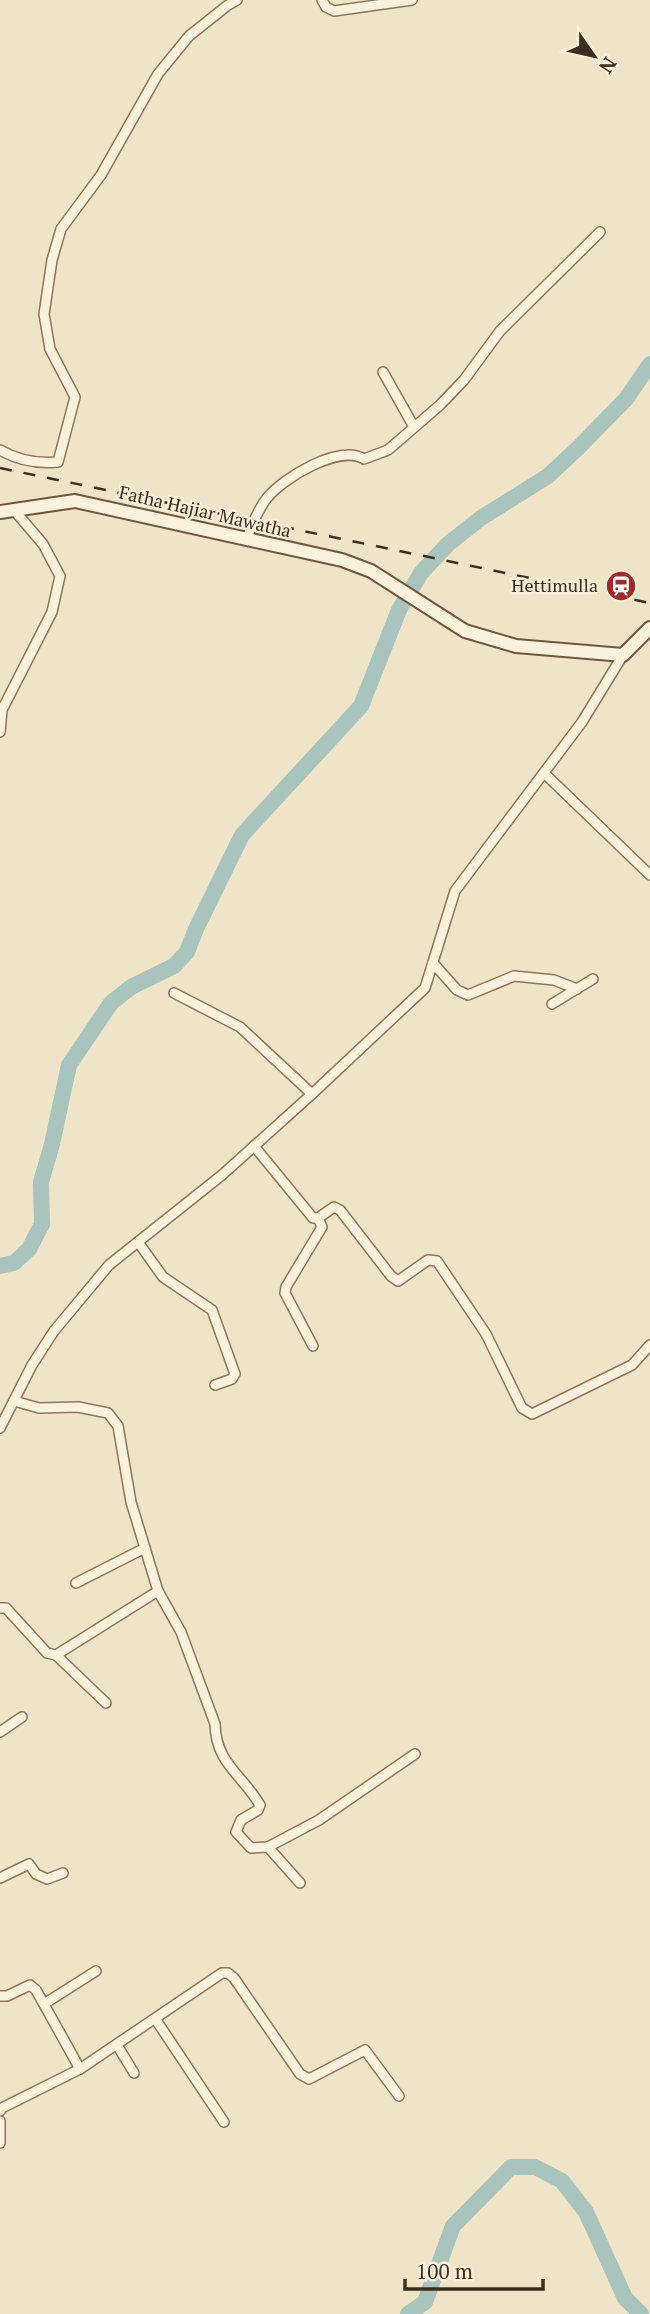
<svg xmlns="http://www.w3.org/2000/svg" width="650" height="2314" font-family="'PT Serif',serif">
	<style>
		.lines { fill: none; stroke-linecap: round; stroke-linejoin: round }
		.river { stroke: #a9c4bc; stroke-width: 16 }
		.street-casing { stroke: #8d765c; stroke-width: 12 }
		.secondary-casing { stroke: #6f573f; stroke-width: 16 }
		.street { stroke: #faf1dc; stroke-width: 9 }
		.secondary { stroke: #faf1dc; stroke-width: 12 }
		.rail { stroke: #3d2e20; stroke-width: 2.5; stroke-dasharray: 12 12; stroke-linecap: butt }
		.labels { text-anchor: middle; stroke-width: 5; stroke-linejoin: round; paint-order: stroke }
		.street-label { font-size: 18px; fill: #3d2e20; stroke: #f7eed8 }
		.poi-label { font-size: 18px; fill: #3d2e20; stroke: #f7eed8; text-anchor: end }
	</style>
	<rect width="100%" height="100%" fill="#f0e4c8"/>
	<g class="lines">
		<!-- river -->
		<g class="river">
			<polyline points="0,1266 14,1263 29,1249 42,1224 41,1182 52,1144 69,1065 111,1003 131,987 174,966 187,952 196,929 242,835 361,706 399,610 421,573 448,544 481,518 548,476 578,448 626,399 650,364"/>
			<polyline points="408,2314 425,2302 453,2226 511,2167 535,2167 562,2181 586,2212 625,2298 641,2314"/>
		</g>
		<!-- street casing -->
		<g class="street-casing">
			<g id="street">
				<polyline points="322,0 326,7 334,11 412,0"/>
				<polyline points="383,372 414,427"/>
				<path d="M0 450C19 461 37 464 58 462L75 397 50 349 44 314 52 260 61 229 101 175 158 74 189 36 228 5 237 0"/>
				<path d="M247 538C252 525 258 509 267 498 283 478 339 444 364 459L388 450 440 405 464 380 500 331 600 232"/>
				<polyline points="0,732 2,710 52,612 60,576 43,544 14,510"/>
				<polyline points="544,773 650,875"/>
				<polyline points="433,963 457,990 468,995 514,976 554,980 577,989"/>
				<polyline points="174,993 240,1027 312,1094"/>
				<polyline points="552,1004 593,979"/>
				<polyline points="254,1146 313,1218 318,1218 334,1207 340,1210 391,1276 398,1281 428,1260 437,1261 486,1334 522,1408 532,1414 632,1365 650,1345"/>
				<polyline points="138,1242 163,1277 212,1310 235,1374 232,1379 215,1385"/>
				<polyline points="313,1346 285,1293 286,1287 322,1227 318,1218"/>
				<polyline points="14,1401 39,1408 78,1407 108,1413 118,1426 131,1502 158,1591"/>
				<polyline points="0,1428 32,1365 54,1331 109,1265 222,1175 312,1094 425,988 455,891 582,722 623,655"/>
				<polyline points="76,1583 145,1548"/>
				<path d="M0 1608H6L47 1653 56 1655 158 1591 181 1632 215 1724C216 1764 242 1774 260 1805L258 1810 241 1820 236 1832 251 1848 268 1847 300 1883"/>
				<polyline points="56,1655 106,1703"/>
				<polyline points="0,1732 22,1717"/>
				<polyline points="268,1847 319,1820 415,1754"/>
				<polyline points="0,1878 29,1864 36,1874 47,1879 63,1873"/>
				<polyline points="0,1996 7,1996 30,1985 36,1990 80,2069"/>
				<polyline points="44,2004 96,1971"/>
				<polyline points="156,2020 224,2122"/>
				<polyline points="117,2045 134,2073"/>
				<polyline points="0,2111 2,2108 80,2069 222,1973 228,1973 234,1978 300,2074 309,2079 365,2050 399,2096"/>
				<polyline points="0,2121 0,2143"/>
			</g>
		</g>
		<!-- secondary casing -->
		<g class="secondary-casing">
			<polyline id="secondary" points="0,512 75,501 342,560 371,571 465,631 516,646 623,655 650,628"/>
		</g>
		<!-- street -->
		<use href="#street" class="street"/>
		<!-- secondary -->
		<use href="#secondary" class="secondary"/>
		<!-- rail -->
		<polyline class="rail" points="0,468 650,603"/>
	</g>
	<!-- icons -->
	<defs>
		<g id="station-disc" transform="scale(1.575)"><circle r="9.5" fill="#9e2a2b" stroke="#f7eed8"/><path d="M-3-6H3Q5-6 5-4V2Q5 4 3 4L4.5 6H3L1.5 4h-3L-3 6H-4.5L-3 4Q-5 4-5 2V-4Q-5-6-3-6ZM-3.5-4v3h7v-3ZM-3.5 1v1.5H-2V1ZM2 1v1.5H3.5V1Z" fill="#fff"/></g>
	</defs>
	<g fill-rule="evenodd">
		<use href="#station-disc" x="621" y="586"/>
	</g>
	<g class="labels">
		<!-- street labels -->
		<g class="street-label">
			<text transform="translate(205 512) rotate(13)" y="6">Fatha Hajiar Mawatha</text>
		</g>
		<!-- poi labels -->
		<g class="poi-label">
			<text x="598" y="592">Hettimulla</text>
		</g>
	</g>
	<!-- north arrow -->
	<g transform="translate(594 56) rotate(124)" stroke="#f7eed8" stroke-width="5" paint-order="stroke">
	<path d="M0-5L12 26L0 18L-12 26Z" fill="#3d2e20"/>
	<text y="-10" font-size="19" font-weight="bold" text-anchor="middle" fill="#3d2e20">N</text>
	</g>
	<!-- scale -->
	<path d="M405 2279v10h138v-10" fill="none" stroke="#3d2e20" stroke-width="3.5"/>
	<text x="416" y="2279" font-size="21" fill="#3d2e20" stroke="#f7eed8" stroke-width="5" paint-order="stroke">100 m</text>
</svg>
